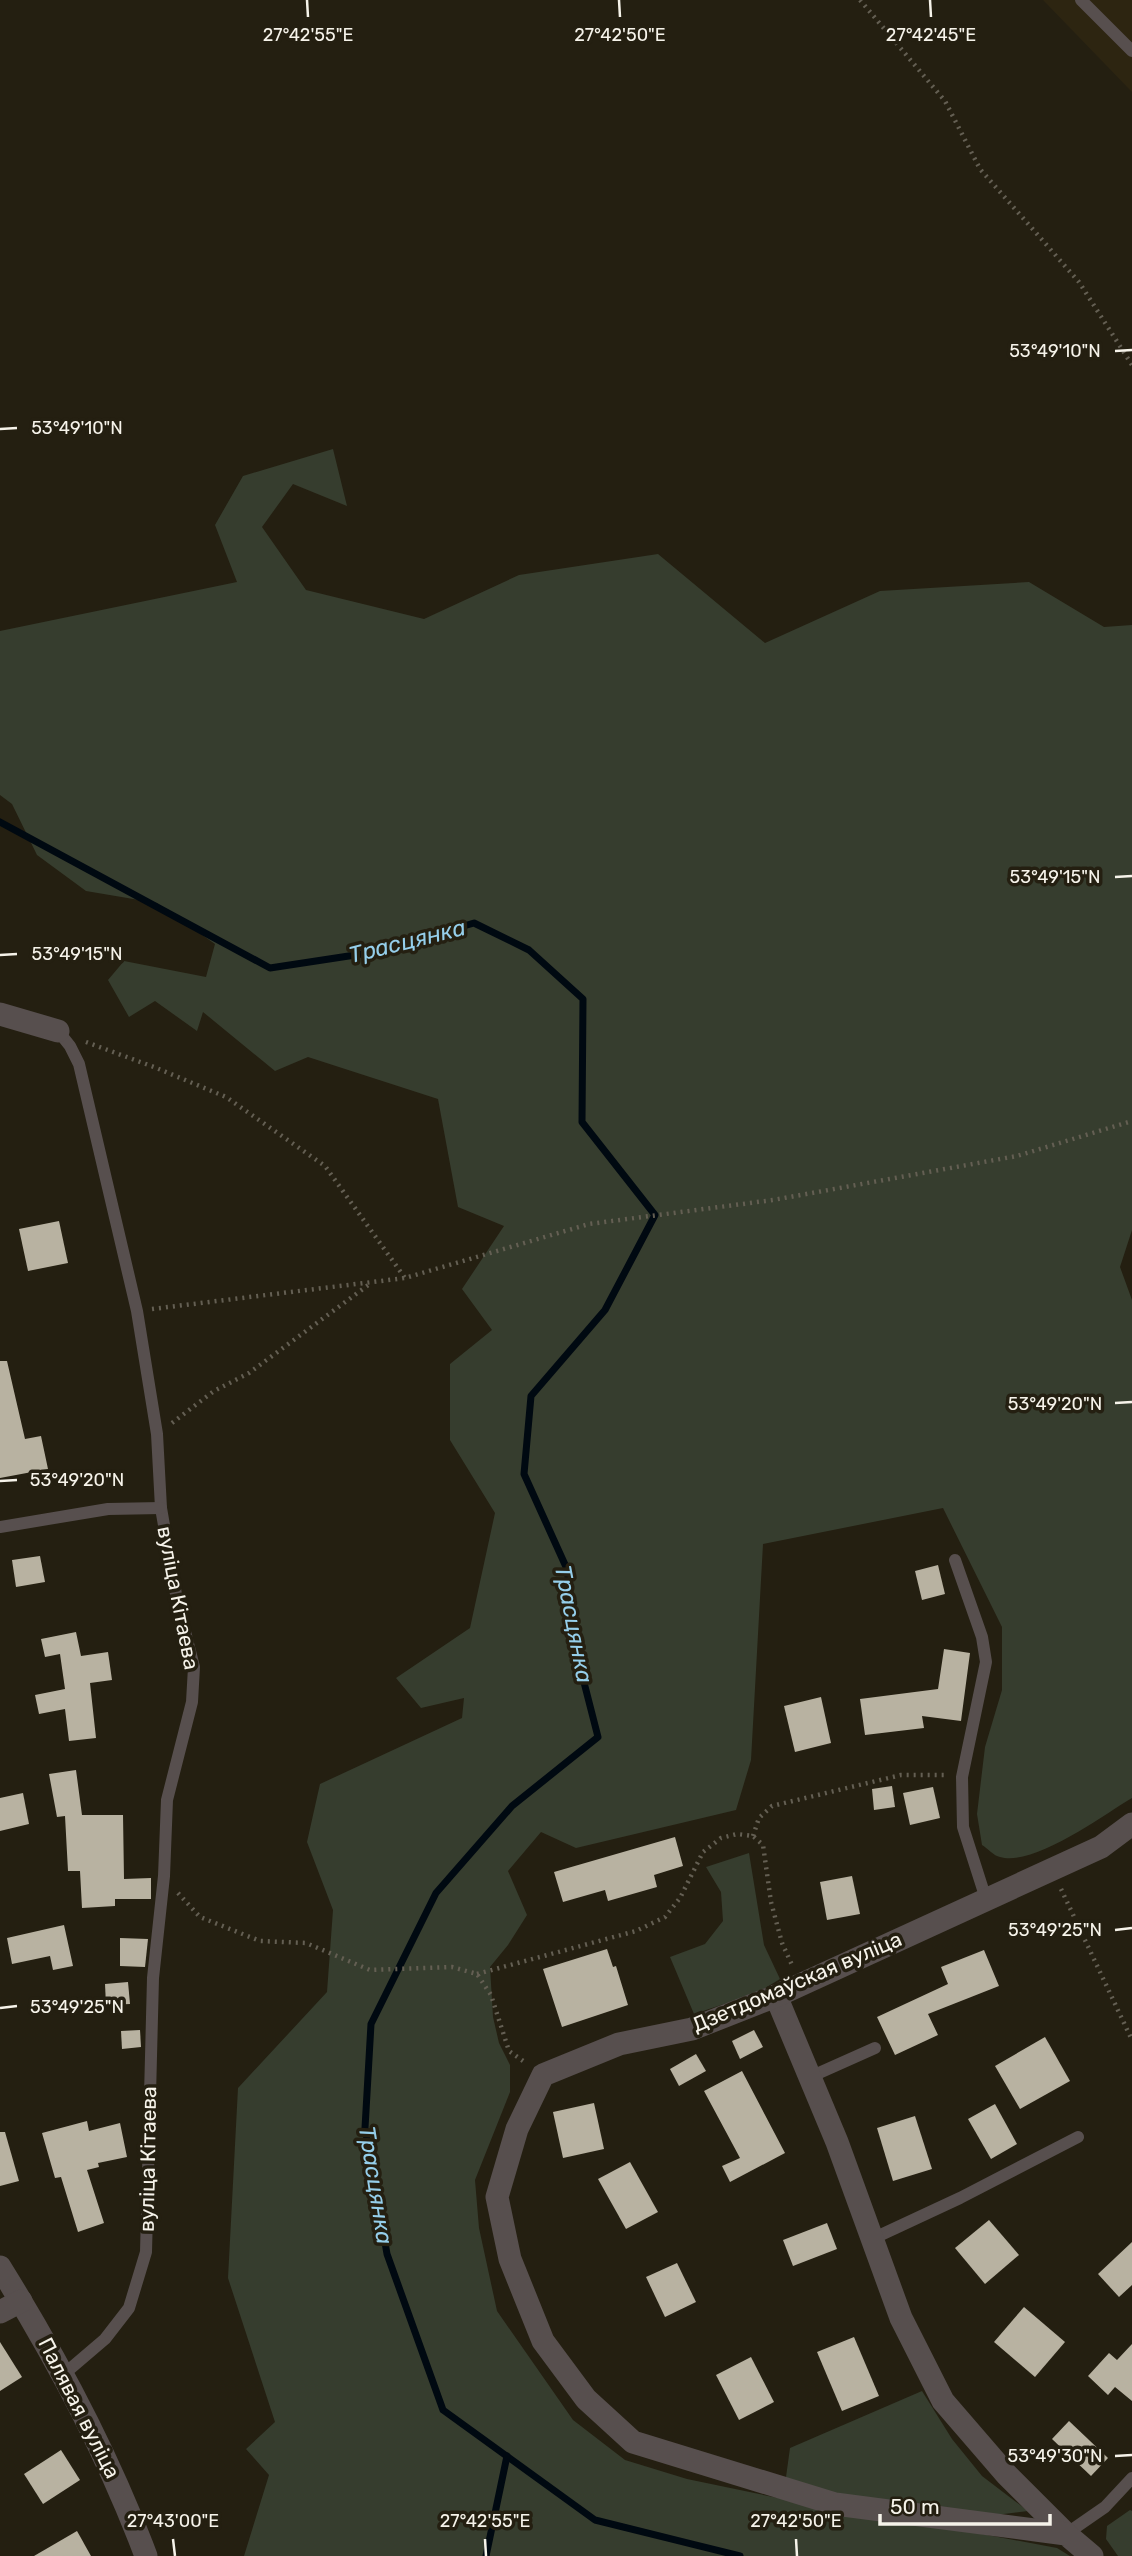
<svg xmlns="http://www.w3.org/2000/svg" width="1132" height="2556" font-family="Rubik,sans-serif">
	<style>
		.built { fill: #2d2511 }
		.green { fill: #363d2e }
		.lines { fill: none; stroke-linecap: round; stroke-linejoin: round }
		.stream { stroke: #000911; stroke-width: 7 }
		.building { fill: #b8b2a1 }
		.path { stroke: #645f53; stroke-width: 4.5; stroke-dasharray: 2 5; stroke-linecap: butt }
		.service { stroke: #574f4e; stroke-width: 12 }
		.minor { stroke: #574f4e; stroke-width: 23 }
		.ticks { fill: none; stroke: #f6f3ea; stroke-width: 2.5 }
		.labels { text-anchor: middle; stroke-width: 7; stroke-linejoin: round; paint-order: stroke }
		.street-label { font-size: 21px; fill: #f6f3ea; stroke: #241f11 }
		.water-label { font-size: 23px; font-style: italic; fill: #95ceea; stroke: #241f11 }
		.ticks-label { font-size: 18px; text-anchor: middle; fill: #f6f3ea; stroke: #241f11; stroke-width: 7; stroke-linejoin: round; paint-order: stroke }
	</style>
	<rect width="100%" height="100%" fill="#241f11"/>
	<!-- built -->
	<polygon class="built" points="1043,0 1132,0 1132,92"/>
	<!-- green -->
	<g class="green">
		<path d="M333 449 347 506 293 484 262 527 306 590 424 619 519 575 658 554 765 643 880 591 1029 582 1104 627 1132 625V1230L1120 1267 1132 1300V1798C1103 1815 1034 1867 1000 1857 994 1856 987 1848 982 1845L977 1814 985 1747 1002 1690V1627L943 1508 763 1544 751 1760 736 1810 576 1848 541 1832 508 1871 527 1915 508 1945 490 1967 493 2017 499 2043 510 2065V2092L475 2180 479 2228 497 2311 573 2420 625 2460 687 2479 783 2499 790 2448 922 2391 952 2439 982 2476 1028 2511 987 2516 982 2534 1057 2548 1070 2556H244L269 2475 246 2449 275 2422 228 2278 238 2088 327 1992 333 1910 307 1842 320 1784 462 1718 464 1698 421 1708 396 1678 470 1628 495 1513 450 1440V1364L492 1330 462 1289 504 1226 458 1207 438 1099 308 1057 275 1071 203 1012 197 1031 155 1001 129 1017 108 980 124 961 206 977 215 944 157 903 86 891 37 855 12 804 0 795V631L237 582 215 525 243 476Z"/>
		<polygon points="749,1853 764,1945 780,1979 757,1993 694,2014 670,1957 705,1944 723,1921 721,1892 706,1867"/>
		<polygon points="1130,2510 1132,2511 1132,2556 1118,2556 1106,2539 1107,2526"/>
	</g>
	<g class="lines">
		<!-- stream -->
		<g class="stream">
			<polyline points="0,822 270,968 375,952 474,923 529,950 583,999 582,1122 655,1215 605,1310 531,1396 524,1474 567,1569 578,1659 598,1737 512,1806 436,1893 371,2024 365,2128 387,2254 443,2410 595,2520 740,2556"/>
			<polyline points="486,2556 507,2456"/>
		</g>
	</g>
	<!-- building -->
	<g class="building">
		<polygon points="59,1221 68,1263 28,1271 19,1229"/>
		<polygon points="0,1361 7,1361 25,1439 41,1436 48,1469 0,1478"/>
		<polygon points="40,1556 45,1582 16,1587 12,1560"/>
		<polygon points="938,1565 945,1594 922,1600 915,1571"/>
		<polygon points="76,1632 81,1656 108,1652 112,1680 90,1683 96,1738 69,1741 65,1709 39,1714 35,1695 65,1689 60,1654 45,1657 41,1639"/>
		<polygon points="944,1649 970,1653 961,1721 922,1716 924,1728 865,1735 860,1699 938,1689"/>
		<polygon points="821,1697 831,1743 795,1752 784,1706"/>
		<polygon points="76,1770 82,1815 123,1815 124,1879 151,1878 151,1899 115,1899 115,1906 82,1908 80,1871 68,1871 65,1816 57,1817 49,1774"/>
		<polygon points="892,1786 895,1807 874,1810 872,1789"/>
		<polygon points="933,1787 940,1818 910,1825 903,1793"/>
		<polygon points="23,1793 29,1824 0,1831 0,1798"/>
		<polygon points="675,1837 683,1866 654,1875 657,1887 608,1901 605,1890 563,1902 554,1872"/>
		<polygon points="852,1876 860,1914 827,1920 820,1882"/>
		<polygon points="64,1925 73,1966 53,1970 50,1956 12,1964 7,1938"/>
		<polygon points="120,1938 148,1939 145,1967 120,1966"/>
		<polygon points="607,1949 613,1967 616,1966 628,2005 562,2027 543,1969"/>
		<polygon points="984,1950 999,1986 928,2014 938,2035 895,2055 877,2017 948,1984 941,1967"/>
		<polygon points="128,1982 130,2004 106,2005 105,1984"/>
		<polygon points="140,2030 141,2047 122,2049 121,2031"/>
		<polygon points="754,2030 763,2047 740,2059 732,2041"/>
		<polygon points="1045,2037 1070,2081 1020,2109 995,2066"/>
		<polygon points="696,2054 706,2071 679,2086 670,2069"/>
		<polygon points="742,2071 785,2153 730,2182 722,2166 740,2158 704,2091"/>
		<polygon points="594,2103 604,2149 563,2158 553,2112"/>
		<polygon points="995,2104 1017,2144 991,2159 968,2119"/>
		<polygon points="915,2116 932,2169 893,2181 877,2128"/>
		<polygon points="87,2121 89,2131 120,2123 127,2157 98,2163 99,2167 87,2170 104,2223 78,2232 61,2177 55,2178 42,2133"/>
		<polygon points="0,2132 5,2132 19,2181 0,2186"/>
		<polygon points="630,2162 658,2212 626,2229 598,2179"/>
		<polygon points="989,2220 1019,2255 985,2284 955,2248"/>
		<polygon points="827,2223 837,2249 793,2266 783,2240"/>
		<polygon points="1132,2242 1132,2285 1119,2297 1098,2274"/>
		<polygon points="677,2263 696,2302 665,2317 646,2277"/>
		<polygon points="1024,2307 1065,2342 1035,2377 994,2342"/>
		<polygon points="854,2337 879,2396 842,2411 817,2352"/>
		<polygon points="0,2342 22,2377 0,2391"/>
		<polygon points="1132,2344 1132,2401 1115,2387 1108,2395 1088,2376 1109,2353 1117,2360"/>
		<polygon points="751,2357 774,2402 739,2420 716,2375"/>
		<polygon points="1069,2421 1108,2458 1091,2476 1052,2439"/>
		<polygon points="61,2450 80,2480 43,2504 24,2474"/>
		<polygon points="77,2531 91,2556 34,2556"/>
	</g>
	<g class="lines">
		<!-- path -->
		<g class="path">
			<polyline points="860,0 945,101 980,169 1079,282 1132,365"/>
			<polyline points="86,1042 154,1067 226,1097 325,1166 405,1278"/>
			<polyline points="152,1309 405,1278 589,1224 773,1200 1017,1156 1132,1121"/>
			<polyline points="172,1423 214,1391 249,1373 371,1283"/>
			<polyline points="753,1836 759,1818 772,1806 901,1775 948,1775"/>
			<polyline points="1061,1889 1132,2040"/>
			<polyline points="178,1893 200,1917 260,1941 306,1943 370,1970 452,1967 477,1974 491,1995 509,2051 526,2063"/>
			<polyline points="477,1974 636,1931 665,1917 680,1898 703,1852 721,1838 737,1834 753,1836 763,1845 771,1902 782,1943 792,1965"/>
		</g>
		<!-- service -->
		<g class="service">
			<polyline points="1081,0 1132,51"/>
			<polyline points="58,1031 70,1046 79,1064 137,1311 157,1434 161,1508 177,1600 194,1667 192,1702 167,1800 164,1876 153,1978 146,2252 129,2308 105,2339 64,2374"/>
			<polyline points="0,1527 108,1509 161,1508"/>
			<polyline points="955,1560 982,1637 986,1662 962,1777 963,1827 986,1899"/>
			<polyline points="810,2077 875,2048"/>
			<polyline points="872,2239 960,2198 1078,2137"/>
			<polyline points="1066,2534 1105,2507 1132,2478"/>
		</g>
		<!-- minor -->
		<g class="minor">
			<polyline points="0,1014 58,1031"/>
			<polyline points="776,1996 837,2142 901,2318 943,2401 1006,2474 1066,2534"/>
			<path d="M0 2267C57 2359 108 2454 146 2556"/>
			<polyline points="0,2312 21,2301"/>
			<polyline points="1092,2556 1066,2534 835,2504 633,2442 586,2399 543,2341 510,2259 497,2197 517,2129 543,2075 619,2044 692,2029 776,1996 1101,1847 1132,1824"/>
		</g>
	</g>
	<!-- ticks -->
	<path class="ticks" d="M307 0 308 17M619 0 620 17M930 0 931 17M1115 351 1132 350M0 429 17 428M1115 877 1132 876M0 955 17 954M1115 1403 1132 1402M0 1481 17 1480M1115 1930 1132 1928M0 2008 17 2006M1115 2456 1132 2455M173 2539 175 2556M485 2539 486 2556M796 2539 797 2556"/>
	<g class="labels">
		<!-- street labels -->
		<g class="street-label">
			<text transform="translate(178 1598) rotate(79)" y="7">вуліца Кітаева</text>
			<text transform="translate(797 1982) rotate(-23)" y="7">Дзетдомаўская вуліца</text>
			<text transform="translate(148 2159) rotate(-89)" y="7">вуліца Кітаева</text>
			<text transform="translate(79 2408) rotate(63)" y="7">Палявая вуліца</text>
		</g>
		<!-- water labels -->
		<g class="water-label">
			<text transform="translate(407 941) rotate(-14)" y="8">Трасцянка</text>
			<text transform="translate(574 1624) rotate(79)" y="8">Трасцянка</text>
			<text transform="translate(376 2185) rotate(81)" y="8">Трасцянка</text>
		</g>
	</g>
	<g class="ticks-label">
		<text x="308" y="41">27°42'55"E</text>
		<text x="620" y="41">27°42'50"E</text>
		<text x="931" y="41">27°42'45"E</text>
		<text x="1055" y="357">53°49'10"N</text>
		<text x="77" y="434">53°49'10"N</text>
		<text x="1055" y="883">53°49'15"N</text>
		<text x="77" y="960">53°49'15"N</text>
		<text x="1055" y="1410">53°49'20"N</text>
		<text x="77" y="1486">53°49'20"N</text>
		<text x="1055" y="1936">53°49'25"N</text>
		<text x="77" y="2013">53°49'25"N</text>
		<text x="1055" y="2462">53°49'30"N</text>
		<text x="173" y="2527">27°43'00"E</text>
		<text x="485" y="2527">27°42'55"E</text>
		<text x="796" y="2527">27°42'50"E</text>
	</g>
	<!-- scale -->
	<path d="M880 2514v10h170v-10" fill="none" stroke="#f6f3ea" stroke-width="3.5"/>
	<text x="890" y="2514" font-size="21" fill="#f6f3ea" stroke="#241f11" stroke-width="5" paint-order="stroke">50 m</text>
</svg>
